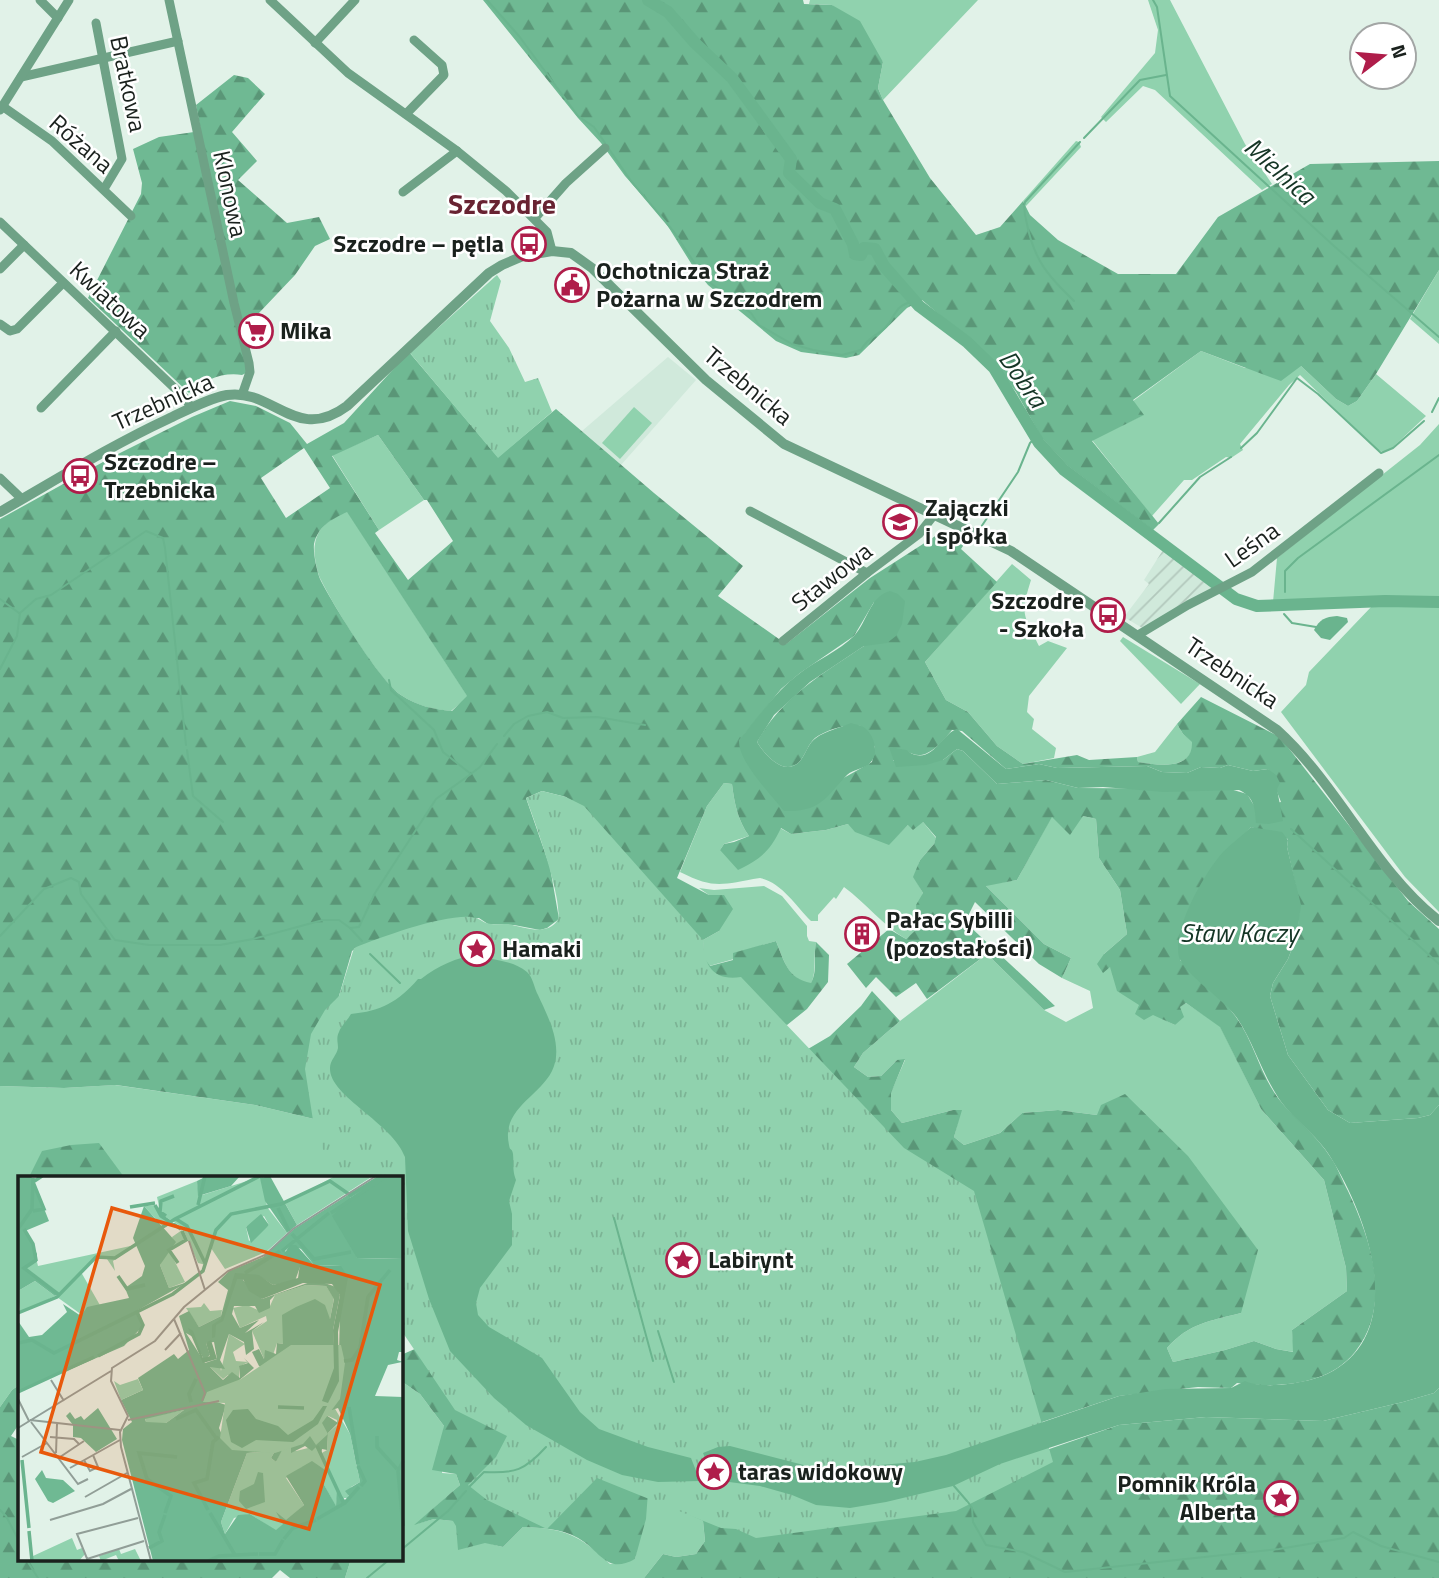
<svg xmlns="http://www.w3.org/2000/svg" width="1439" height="1578" font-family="'Titillium Web',sans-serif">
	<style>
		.built { fill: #d0e9db }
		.industrial { fill: url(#industrial-furrows) }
		.green { fill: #90d2ae }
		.forest { fill: url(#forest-firs); fill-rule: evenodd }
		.park { fill: url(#park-tufts) }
		.water { fill: #6ab48e }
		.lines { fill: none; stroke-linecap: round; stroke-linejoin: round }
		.stream { stroke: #6ab48e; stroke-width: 2 }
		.river { stroke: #6ab48e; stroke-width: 12 }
		.minor { stroke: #6ea286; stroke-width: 9 }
		.tertiary { stroke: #6ea286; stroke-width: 10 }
		.labels { text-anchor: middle; stroke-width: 5; stroke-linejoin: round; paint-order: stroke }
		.street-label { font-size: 24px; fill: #1a211d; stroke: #fff }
		.poi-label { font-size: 24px; font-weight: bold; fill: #1a211d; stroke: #fff; text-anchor: start }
		.water-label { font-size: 26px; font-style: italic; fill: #143525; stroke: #fff }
		.quarter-label { font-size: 28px; font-weight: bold; fill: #682332; stroke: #fff }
		.inset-river { fill: none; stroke: #6ab48e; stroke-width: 3.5 }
		.inset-road { fill: none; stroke: #919e97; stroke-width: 2 }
		.view { fill: #e8590c; fill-opacity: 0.15; stroke: #e8590c; stroke-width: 3.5 }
		.inset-edge { fill: none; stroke: #1a211d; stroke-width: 3.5 }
	</style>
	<defs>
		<pattern id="industrial-furrows" width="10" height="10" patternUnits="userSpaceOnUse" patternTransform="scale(1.75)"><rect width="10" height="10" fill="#d0e9db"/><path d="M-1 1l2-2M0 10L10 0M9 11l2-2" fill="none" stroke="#b2c8bc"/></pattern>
		<pattern id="forest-firs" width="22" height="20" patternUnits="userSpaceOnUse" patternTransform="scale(1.75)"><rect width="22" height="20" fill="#6fb993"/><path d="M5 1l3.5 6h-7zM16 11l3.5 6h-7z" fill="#5a9677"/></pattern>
		<pattern id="park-tufts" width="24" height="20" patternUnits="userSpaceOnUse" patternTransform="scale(1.75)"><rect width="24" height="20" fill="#90d2ae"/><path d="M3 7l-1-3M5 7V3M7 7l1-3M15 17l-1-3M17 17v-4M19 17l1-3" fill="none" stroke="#7cb495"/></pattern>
	</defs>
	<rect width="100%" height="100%" fill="#e1f2e8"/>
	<!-- built -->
	<polygon class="built" points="668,357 696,380 621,465 582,431"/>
	<!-- industrial -->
	<polygon class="industrial" points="1163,550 1214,588 1144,629 1124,617 1149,584 1144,580"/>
	<!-- green -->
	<g class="green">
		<polygon points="810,0 978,0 883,100 878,88 883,62 832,5 809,4"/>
		<polygon points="1148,0 1170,0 1245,144 1272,184 1262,190 1155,90 1143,86 1106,122 1101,117 1155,53 1158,30"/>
		<polygon points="1076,141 1079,142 1081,147 1026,206 1023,201"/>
		<polygon points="1439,270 1439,344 1410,319"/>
		<polygon points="1201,351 1245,368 1301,366 1336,399 1348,406 1357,401 1376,374 1426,416 1392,448 1383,452 1378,450 1300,375 1289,385 1240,444 1243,450 1231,458 1226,457 1192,480 1184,480 1152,516 1092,440 1143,415 1133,401"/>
		<polygon points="634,407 652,423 620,459 602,443"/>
		<polygon points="1439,424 1439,599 1273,602 1277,558 1420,445"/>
		<polygon points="378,435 424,500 379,530 332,455"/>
		<path d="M347 511 468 697 451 711C432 709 417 706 401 695 380 682 333 605 321 580 317 573 313 552 315 544 318 525 332 519 347 511Z"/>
		<path d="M1012 564 1031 580C1020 615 1023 613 1039 646L1048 641 1067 648 1029 696 1027 712 1034 719 1032 729 1056 748 1054 758 1023 764 997 746 968 712 946 700 925 662Z"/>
		<polygon points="1373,605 1439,605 1439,912 1405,877 1281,712 1306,685 1309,672"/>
		<polygon points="1123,637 1200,684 1181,704 1120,641"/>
		<path d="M1177 724 1183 734 1193 742C1193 771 1157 765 1138 762L1137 757 1155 752Z"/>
		<path d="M724 783 732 784C734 802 738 821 749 836L724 844 720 850 780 828 791 834 826 830 848 824 895 838 908 825 923 822 936 838 934 844 920 860 914 877 923 893 916 918 919 928 906 939C882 925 866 903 844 887L836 899 834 897 818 915V921H811C796 906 781 882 760 878 722 884 716 890 680 872L707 806Z"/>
		<path d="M1052 816H1083L1096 819 1099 858 1120 890 1127 934 1104 954C1120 989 1140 1009 1175 1025L1179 1007 1186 1003 1220 1026 1261 1109 1324 1180 1346 1268 1347 1291 1292 1330 1294 1352 1276 1349 1254 1341 1225 1350 1173 1362 1167 1348C1189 1323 1210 1321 1241 1313L1097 1115 1058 1110 1022 1113 1000 1133 964 1145 954 1137 961 1110H953L902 1123 891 1110V1092L905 1060H897L881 1076 868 1077 854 1067 863 1053 900 1021 987 954 1044 1010 1066 1022 1093 1008 1090 991 1062 978 1071 958 1044 944 985 885 1017 880Z"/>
		<path d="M764 886 782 896 807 926V936L809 941 816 942C813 957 817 970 811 984 788 979 784 961 776 941L733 954 734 959 709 966 704 959 703 940 719 931 709 895 699 888 714 890Z"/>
		<polygon points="115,1085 255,1105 314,1119 343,1177 19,1177 19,1385 12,1390 0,1407 0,1086 64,1088"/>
		<path d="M401 1381 420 1394 444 1426 442 1473 456 1474 460 1485 416 1524 434 1519 454 1521C463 1536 486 1543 503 1547L523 1527C564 1528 580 1535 610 1564L635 1559 648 1492 703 1521 705 1541 696 1554 676 1557 663 1554 644 1578H345L351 1559H401Z"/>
	</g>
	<!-- forest -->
	<g class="forest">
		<polygon points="483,0 803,0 804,4 832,5 860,21 883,62 878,88 883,100 930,178 976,235 1000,227 1023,201 1030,215 1058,240 1118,274 1176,274 1218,217 1310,164 1439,161 1439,270 1376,374 1357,401 1348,406 1336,399 1301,366 1281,381 1201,351 1133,400 1144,415 1092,441 1159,524 1153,530 1068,466 1042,438 1016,392 991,358 922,300 907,308 859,355 846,358 801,352 776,341 708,285 694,268 664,220 625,176 601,143 578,118"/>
		<path d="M234 75 248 78 265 94 232 132 257 161 238 180 287 223 319 217 330 239 315 246 295 275 238 335 246 362V373L242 375C222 372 204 380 189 393L88 298 141 194 142 183 133 149 159 137 201 131 196 105Z"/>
		<path d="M409 352 498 457 556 409 654 493 743 566 718 596 786 644 870 578 937 535 955 534 965 543 961 549 997 582 925 662 946 700 968 712 997 746 1023 764 1077 755 1089 760 1137 757 1138 762C1158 765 1193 771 1192 742L1183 734 1177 724 1201 697 1280 737 1408 901 1439 929V1105L1430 1115 1418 1118 1350 1123 1328 1110 1288 1055 1270 996 1273 983 1288 959 1297 935 1300 905 1287 847 1288 839 1251 827 1243 836 1180 960C1198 978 1222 998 1236 1017 1254 1042 1260 1074 1278 1098 1294 1119 1317 1135 1331 1158 1338 1168 1342 1180 1348 1191 1371 1240 1393 1304 1355 1352 1328 1386 1277 1388 1237 1383L1231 1388 1198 1387 1119 1396 1042 1422 1029 1456 1119 1425 1206 1417 1323 1421 1403 1402 1434 1393 1439 1388V1578H644L663 1554 676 1557 696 1554 705 1541 703 1521 684 1512 808 1049 830 1036 861 1006 872 991 900 1021 863 1053 854 1067 868 1077 881 1076 897 1060 905 1059 891 1093V1110L902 1123 953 1110H962L954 1137 964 1145 1000 1133 1022 1113 1058 1110 1097 1115 1101 1105 1125 1094 1188 1156 1258 1250 1241 1313C1210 1321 1189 1323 1167 1348L1173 1362 1225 1350 1254 1341 1276 1349 1293 1352 1292 1330 1347 1291 1346 1268 1324 1180 1261 1109 1220 1027 1186 1003 1180 1007 1184 1017 1175 1025 1153 1015 1144 1020 1135 1014 1139 1005 1117 991 1110 967 1103 973 1097 964 1104 954 1127 934 1120 890 1099 858 1096 819 1083 816 1070 835 1052 817 1017 880 986 886 1044 944 1071 958 1062 978 1039 964 975 902 965 922 1055 1006 1044 1010 987 954 927 999 916 983 896 997 876 977 866 988 847 964 889 929 906 939 918 928 916 905 923 893 913 877 920 860 934 844 936 837 923 822 913 830 908 825 889 845 855 832 848 824 826 830 791 834 781 828C770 851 761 859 738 870L720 850 724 844 734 842 749 836C738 821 734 802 732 784L724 783 707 806 677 878 709 895H724L733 909 719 931 703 940 704 958 710 966 733 960V953L776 941C784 961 788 979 811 983 818 969 813 957 816 942L829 955 828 982 807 1009 787 1025 750 1015 737 1005 566 797 542 791 526 798 550 867 559 919 547 928 540 930 514 925 488 924 479 918C443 923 405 927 373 943 365 947 359 945 352 951L339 996 314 1119 255 1105 116 1085 64 1088 0 1086V519L112 457 192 417 230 401 256 406 290 423 307 444 344 423ZM378 435 424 500H427L453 541 408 580 375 533 379 530 332 456ZM304 448 330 488 286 518 261 478ZM347 512 467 696 452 711C433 709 417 706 401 695 380 681 334 606 321 581 317 573 313 553 314 544 318 526 332 519 347 512ZM874 602 864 646C822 674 782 697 757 742 765 755 785 778 800 761 806 754 808 744 815 738 826 730 848 723 861 726L875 747 872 762 785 811 739 741 781 689 800 673 854 636ZM952 730 962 731 1006 769 1039 764 1057 768 1147 766 1162 772 1187 773 1201 767 1220 768 1228 765 1253 771 1268 769 1281 802 1255 807 1247 794 1230 789 1078 788 1046 780 997 784 963 751 957 749 943 760 893 761 907 751C925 764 941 743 952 730Z"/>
		<polygon points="99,1143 124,1177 29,1177 42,1151 71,1145"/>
		<path d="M417 1348 648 1492 646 1519 635 1559C606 1575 601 1551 578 1538 561 1528 541 1528 523 1527L503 1547 485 1543 458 1550 456 1526 453 1521 434 1519 414 1525 460 1485 456 1474 432 1470 444 1426 420 1394 401 1381V1355Z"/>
		<polygon points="19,1385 19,1424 11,1436 19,1440 19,1559 351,1559 345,1578 290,1578 280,1570 272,1578 0,1578 0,1407 12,1390"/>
	</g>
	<!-- park -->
	<g class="park">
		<polygon points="497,275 501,281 490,321 509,348 525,382 538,378 552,412 498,458 410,353"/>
		<path d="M542 791 566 797 584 806 703 940C704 966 713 981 741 977L904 1148 974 1191 1053 1462 956 1511 756 1538 736 1529 721 1528 597 1478 547 1529 487 1500 468 1485 496 1457 507 1436 455 1410 401 1330V1177H333L326 1156 315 1133 305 1069 311 1034 325 1010 339 996 354 948C382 937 441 915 471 917 478 918 480 920 486 923 492 925 501 924 507 924 522 926 546 937 557 921 566 907 533 816 526 798Z"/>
	</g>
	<!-- water -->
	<g class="water">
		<path d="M890 591 898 594 905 601 902 624 896 636 887 643 864 646 810 682 774 715 757 742C765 755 785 778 800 761 806 754 808 743 816 738 825 731 840 728 851 723 857 725 862 725 866 729 875 737 879 755 870 763 865 769 853 769 847 775 825 798 821 812 784 811 771 794 738 762 739 740 758 717 776 691 800 673 817 660 839 651 854 636 868 621 869 597 890 591Z"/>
		<path d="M1337 616 1347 618 1348 622 1330 640 1321 638 1314 630C1320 619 1325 617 1337 616Z"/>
		<path d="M957 729 1006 769 1039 764 1057 768 1147 766 1162 772 1187 773 1201 767 1220 768 1228 765 1253 771 1268 769 1276 775 1280 783 1277 789 1283 821 1269 824 1256 823C1255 807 1254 797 1239 790L1164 792 1103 787 1078 788 1046 780 997 784 963 751 957 749 943 760 926 765 896 767 889 747C894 748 901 749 906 750 911 752 910 754 916 755 935 759 943 733 957 729Z"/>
		<path d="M1251 827 1282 832 1288 840 1287 847 1301 905 1297 935 1288 959 1273 983 1270 996 1288 1055 1328 1110 1350 1123 1418 1118 1430 1115 1439 1105V1388L1434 1393 1403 1402 1323 1421 1206 1417 1119 1425 1000 1464 953 1486 886 1502 850 1508 816 1505 792 1495 760 1486 714 1480 703 1453 718 1447 730 1446 823 1470 915 1462 946 1455 1119 1396 1166 1389 1231 1388 1245 1381C1264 1390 1308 1383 1327 1374 1410 1334 1368 1217 1331 1158 1317 1134 1290 1118 1276 1094 1261 1070 1253 1042 1237 1018 1226 1001 1184 974 1179 957 1172 929 1205 872 1223 852 1232 843 1242 836 1251 827Z"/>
		<path d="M478 955C494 961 513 960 527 972 533 977 534 988 538 995 548 1017 564 1046 552 1071 539 1097 501 1109 509 1145 510 1152 512 1147 513 1154 514 1164 512 1170 516 1180L509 1201 512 1214V1245L480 1288 476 1303 478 1315 489 1327 542 1358 580 1412 599 1429 648 1447 691 1458 700 1481 658 1482 622 1475 587 1460 526 1425 494 1398 450 1351 429 1299 408 1231 405 1157C393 1123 329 1096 330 1068 330 1060 337 1055 338 1048 338 1042 336 1038 339 1032 341 1026 347 1021 351 1014 381 1011 398 1002 418 979H421C438 966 456 957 478 955Z"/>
	</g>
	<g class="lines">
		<!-- stream -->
		<g class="stream">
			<polyline points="487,0 519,36 578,116 594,127 605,143"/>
			<polyline points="1153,0 1157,7 1170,96 1334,246 1439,337"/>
			<polyline points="1084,138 1140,80 1166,75"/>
			<path d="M609 149 631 181 674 232 705 279 751 313 759 325 792 344 813 350 842 355 861 350C867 338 877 336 886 327 897 314 894 306 914 301"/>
			<path d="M1074 301C1048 276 1034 260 1027 224 1025 216 1023 210 1025 202L1080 142"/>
			<polyline points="1432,412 1439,398"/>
			<polyline points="1241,448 1257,433 1297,378 1318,394 1381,453 1393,448 1424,421"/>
			<polyline points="1159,523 1200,477 1231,457"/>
			<polyline points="981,527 1018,472 1030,443 1036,437"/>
			<polyline points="1285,592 1285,571 1298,558 1439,455"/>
			<polyline points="0,599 19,613"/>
			<polyline points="1284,614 1292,623 1316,627"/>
			<polyline points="0,669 17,636 20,613 36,599 51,595 146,531 163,538 165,548 186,745"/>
			<polyline points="504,736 514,724 528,716 547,712 563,718 597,717 645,725"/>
			<polyline points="187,750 193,796 223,822"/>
			<polyline points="472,773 480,767 497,744"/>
			<polyline points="1291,829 1439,964"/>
			<polyline points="350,928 359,927 375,893 436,799 471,774 443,752 434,730 391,690 389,680"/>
			<polyline points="0,936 44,889 71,878 79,882 81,894 115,940 149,945 220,945 253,939 323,920 339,920 350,928 362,941"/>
			<polyline points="370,954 400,983"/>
			<polyline points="614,1218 653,1361"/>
			<polyline points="658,1331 674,1382"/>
			<path d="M470 1486 484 1472C515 1474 525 1470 546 1447"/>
			<polyline points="954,1486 967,1501"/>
			<polyline points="968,1502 972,1508 973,1522 986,1545 1023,1552 1065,1572 1279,1549 1344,1538 1353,1532 1381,1546 1439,1562"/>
			<polyline points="0,1510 6,1516 19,1541"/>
			<polyline points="401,1550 448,1511 466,1491"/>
			<polyline points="26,1559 38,1578"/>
			<polyline points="367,1578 390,1559"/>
		</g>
		<!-- river -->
		<polyline class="river" points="648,0 668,12 695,43 732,78 791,159 789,173 820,203 835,209 853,244 855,254 861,255 864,248 875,249 884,266 919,306 967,342 994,368 1039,443 1064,470 1236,599 1257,606 1385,601 1439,602"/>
		<!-- minor -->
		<g class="minor">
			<polyline points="40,0 58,18"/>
			<polyline points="169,0 234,303 249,363 250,372 242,395"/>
			<polyline points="270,0 348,73 457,151 506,191 547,232 552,251"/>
			<polyline points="96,23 122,159 104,189"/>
			<polyline points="315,43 355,0"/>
			<polyline points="21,77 178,41"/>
			<polyline points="2,106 52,141 131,216"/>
			<polyline points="0,110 69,0"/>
			<polyline points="406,114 444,75 442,65 414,40"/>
			<polyline points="403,192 457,151"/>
			<polyline points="535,218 566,183 605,148"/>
			<polyline points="0,222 186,399 191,408"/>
			<polyline points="0,269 24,245"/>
			<polyline points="0,324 10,331 17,329 63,283"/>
			<polyline points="41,408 116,331"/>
			<polyline points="0,478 22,499"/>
			<polyline points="750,511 867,573"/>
			<polyline points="1138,635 1188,605 1252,572 1379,473"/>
			<polyline points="783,641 867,573 919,534 934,515"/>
		</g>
		<!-- tertiary -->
		<path class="tertiary" d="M0 512C56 480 110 446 168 419 187 410 207 399 227 395 273 388 296 444 347 406L489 273 502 265 523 256 552 251 571 253 592 268 706 380 784 444 1011 551 1277 730C1339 786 1373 869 1439 921"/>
	</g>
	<!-- icons -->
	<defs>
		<g id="bus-ring" transform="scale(1.75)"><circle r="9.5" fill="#fff" stroke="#af1d4a" stroke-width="1.5"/><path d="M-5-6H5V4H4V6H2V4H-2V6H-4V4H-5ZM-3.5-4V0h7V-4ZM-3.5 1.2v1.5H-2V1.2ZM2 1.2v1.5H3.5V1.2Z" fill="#af1d4a"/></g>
		<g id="civic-ring" transform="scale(1.75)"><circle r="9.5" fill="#fff" stroke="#af1d4a" stroke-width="1.5"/><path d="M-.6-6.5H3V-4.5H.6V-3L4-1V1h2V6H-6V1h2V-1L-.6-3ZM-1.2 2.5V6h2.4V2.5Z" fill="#af1d4a"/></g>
		<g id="supermarket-ring" transform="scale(1.75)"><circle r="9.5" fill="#fff" stroke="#af1d4a" stroke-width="1.5"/><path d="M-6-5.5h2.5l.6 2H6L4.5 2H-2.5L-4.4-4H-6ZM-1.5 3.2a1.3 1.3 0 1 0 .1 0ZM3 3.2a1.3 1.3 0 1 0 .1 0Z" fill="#af1d4a"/></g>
		<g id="school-ring" transform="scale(1.75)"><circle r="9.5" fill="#fff" stroke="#af1d4a" stroke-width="1.5"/><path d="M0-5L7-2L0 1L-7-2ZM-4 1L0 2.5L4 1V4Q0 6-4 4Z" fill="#af1d4a"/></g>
		<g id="building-ring" transform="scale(1.75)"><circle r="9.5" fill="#fff" stroke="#af1d4a" stroke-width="1.5"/><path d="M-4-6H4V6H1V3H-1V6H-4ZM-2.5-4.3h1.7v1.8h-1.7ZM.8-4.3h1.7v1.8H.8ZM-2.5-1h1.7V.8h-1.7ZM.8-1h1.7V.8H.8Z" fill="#af1d4a"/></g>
		<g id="sight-ring" transform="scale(1.75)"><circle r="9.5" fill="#fff" stroke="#af1d4a" stroke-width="1.5"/><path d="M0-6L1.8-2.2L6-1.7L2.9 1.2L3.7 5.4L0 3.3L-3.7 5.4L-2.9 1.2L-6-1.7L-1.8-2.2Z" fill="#af1d4a"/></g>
	</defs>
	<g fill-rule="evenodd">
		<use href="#bus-ring" x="529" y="244"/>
		<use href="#civic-ring" x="572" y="285"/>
		<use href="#supermarket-ring" x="256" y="331"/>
		<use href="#bus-ring" x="80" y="476"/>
		<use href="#school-ring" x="900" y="522"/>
		<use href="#bus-ring" x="1108" y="615"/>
		<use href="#building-ring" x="862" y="934"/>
		<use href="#sight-ring" x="477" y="949"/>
		<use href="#sight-ring" x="683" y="1260"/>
		<use href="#sight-ring" x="714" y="1472"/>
		<use href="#sight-ring" x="1281" y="1498"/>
	</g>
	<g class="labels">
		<!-- street labels -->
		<g class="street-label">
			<text transform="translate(128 84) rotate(78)" y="8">Bratkowa</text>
			<text transform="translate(81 144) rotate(41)" y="8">Różana</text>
			<text transform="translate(230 194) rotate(78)" y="8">Klonowa</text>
			<text transform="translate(110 300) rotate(43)" y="8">Kwiatowa</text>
			<text transform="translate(748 386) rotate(40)" y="8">Trzebnicka</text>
			<text transform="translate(163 402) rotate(-24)" y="8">Trzebnicka</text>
			<text transform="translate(1252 545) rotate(-35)" y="8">Leśna</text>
			<text transform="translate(832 577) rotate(-38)" y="8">Stawowa</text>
			<text transform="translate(1232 673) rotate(34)" y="8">Trzebnicka</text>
		</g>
		<!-- poi labels -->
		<g class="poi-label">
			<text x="504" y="252" text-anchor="end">Szczodre – pętla</text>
			<text x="596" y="279">Ochotnicza Straż<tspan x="596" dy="28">Pożarna w Szczodrem</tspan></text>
			<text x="280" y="339">Mika</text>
			<text x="104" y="470">Szczodre –<tspan x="104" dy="28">Trzebnicka</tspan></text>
			<text x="925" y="516">Zajączki<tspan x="925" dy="28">i spółka</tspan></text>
			<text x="1084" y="609" text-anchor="end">Szczodre<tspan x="1084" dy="28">- Szkoła</tspan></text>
			<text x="886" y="928">Pałac Sybilli<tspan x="886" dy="28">(pozostałości)</tspan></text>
			<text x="502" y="957">Hamaki</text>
			<text x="708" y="1268">Labirynt</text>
			<text x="738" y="1480">taras widokowy</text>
			<text x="1256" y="1492" text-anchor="end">Pomnik Króla<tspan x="1256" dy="28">Alberta</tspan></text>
		</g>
		<!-- water labels -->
		<g class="water-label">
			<text transform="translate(1280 171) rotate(42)" y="9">Mielnica</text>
			<text transform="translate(1023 379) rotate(55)" y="9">Dobra</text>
			<text x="1239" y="942">Staw Kaczy</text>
		</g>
		<!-- quarter labels -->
		<g class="quarter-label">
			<text x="502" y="214">Szczodre</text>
		</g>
	</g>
	<!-- overview -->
	<g transform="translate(18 1176)">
		<rect width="385" height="385" fill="#e1f2e8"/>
		<path d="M245 0 249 31 269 57 248 76 207 93 193 72 188 89 180 87 164 51 146 40 155 47 146 52 126 30 138 29 143 40 139 21 179 5 181 20ZM246 40 251 49 231 65 228 51ZM317 0H355L279 49 267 27ZM164 54 168 63 151 74 167 106 151 112 142 89 149 73 156 69 154 61ZM117 69 95 85 97 95 89 83 80 81 63 96 83 131 64 139 39 121 51 108 41 117 8 92 19 86 20 90ZM17 105 37 120 2 137 0 115ZM288 109 308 110 316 122 312 143 307 138 266 144 265 168 259 167 255 179 248 175 246 183 234 155 249 145 248 140 222 152 215 132 229 129 242 135 252 130 257 119ZM186 127 192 135 204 134 203 140 181 151 168 132 183 131ZM211 158 227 168 215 176 218 185 230 186 221 191V203L210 199 205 203 192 191 202 190 203 195ZM316 231 332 258 342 306 333 311 330 322H324L320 314 318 331 304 305 308 294 284 291 268 302 286 329 258 355 232 338 216 342 207 358 203 346 229 277 257 275 253 282 258 286 266 267 278 275 298 270 302 278 309 274 310 257 319 249V244L308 239ZM166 234 148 247H128L127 242ZM54 362 59 374 64 372 67 378 61 385H15V380ZM101 373 103 378 117 373 123 385H131H101L98 379 83 385 81 380Z" fill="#90d2ae" fill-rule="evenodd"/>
		<path d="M0 0H13L31 45 7 55 19 78V86L8 93 41 117 37 120 17 105 0 115ZM189 0H222L213 10 180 20 179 5ZM252 0 279 49 269 57 247 25 242 2ZM360 0H369L332 22 339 82 385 83V176H381L379 184 385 186V193L384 186 370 189 357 220 385 221V385H135L104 264 105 253 114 246 103 224 125 214 120 202 156 178 160 183 171 174 161 140 171 135 181 151 203 140 210 114 200 106 211 95 245 81 276 53ZM272 69 283 73 296 89 323 90 321 178 317 186 315 154 322 119 318 111 298 104 244 123 225 104 230 99 241 100 255 109 277 105 283 88 267 75ZM288 109 308 110 316 123 312 143 307 129 297 123 278 131 264 139 265 168 259 167 258 178 247 174 246 183 241 173 234 176 241 190 314 234 320 232 332 258 342 306 327 315 331 320 327 324 319 314 318 330 304 305 310 296 294 285 268 300 286 329 268 344 258 336 265 348 258 354 232 338 220 339 207 358 203 346 229 277 257 275 253 282 258 286 264 274 207 266 201 252 208 229 196 225 236 192 226 182 230 187 221 190 222 202 214 196 205 204 192 191 207 193 202 184 211 158 226 166 228 179 236 173 234 155 246 146 227 157 241 144 222 152 214 138 216 130H237L241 137 252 132V124L257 119ZM168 157 175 161 186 184 192 179 188 167 196 166 199 183 187 187ZM166 234 148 247 128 246 127 243ZM126 30 158 66 142 89 151 112 170 106 120 134 125 150 106 170 0 216V145L11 161 24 159 49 136 45 128 63 140 69 131 111 122 107 112 124 100 127 90 115 62ZM243 38 251 49 233 67 228 51ZM80 232 99 263 78 276 63 262 55 261V249L48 240 52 236 57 243 63 240 66 244ZM308 239 320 247 310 257 309 274 304 273 303 280 298 271 294 275 287 270 273 277V271ZM24 294 28 302 45 304 57 315 35 327 30 325 17 303ZM240 296 245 297 247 326 228 333 221 325 222 315 236 308Z" fill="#6fb993" fill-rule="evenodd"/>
		<path d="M273 169H323L327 187 322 223 304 247 310 258 298 269 292 260 285 268 257 277 214 274 202 262 207 227 185 226 189 216 223 203ZM120 203 125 214 103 224 96 205 102 209Z" fill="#90d2ae"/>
		<path d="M369 0H385V83L339 82 314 40 332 22ZM272 69H278L296 89 323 90 330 101 320 156 321 205 310 227 304 225 316 192 315 154 322 119 314 108 285 107 244 123 231 115 225 103H219L205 145 198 149 197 161 194 162V149L203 143 217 97 241 99 255 109 280 102 282 88 266 78ZM170 152 175 155 185 182 192 180 188 167 193 164 199 183 185 187ZM305 230H309L300 248 275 266 238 264 224 272 213 266 208 244 215 234 230 233 238 243 260 250 270 259 295 244Z" fill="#6ab48e"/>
		<path class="inset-river" d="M137 29 143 40 163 53M180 29 187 0M112 31 137 27M260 32 271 55M15 35 26 33 15 6 24 0M313 37 368 0M148 40 142 36 143 25 156 20M158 43 169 50 187 87M0 53 14 33 15 2M6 53 15 68 18 84 6 92 40 118M274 58 296 83 333 76M264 75 311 37M160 87 151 74 168 64 164 55M227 97 262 75M100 100 109 113 127 109M0 137 39 121 78 81 97 82 157 43 242 0M0 167 14 164 36 177 155 118 185 95 198 54 213 38 263 28 312 5 332 19 364 0M80 180 121 158 125 149 119 136M326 185 334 184 342 172 350 121 372 94M0 216 76 181M173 226 171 218 178 203M260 231 286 232M331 231 340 288M158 243 178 234 198 262M359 260V271L379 293M299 270 326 328M4 284 11 352M385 285 380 295 385 350M340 290 347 305 343 310M190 334 176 307 189 303 195 266 201 261M147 337 153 320 129 303 121 277 159 281M192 337 217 379M299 343 327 327 341 311M11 355 14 385M266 363 275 352 298 344M131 372 144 365 141 356 147 339M241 378H257L265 364M190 385 201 380 240 378"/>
		<path class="inset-road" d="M171 65 187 114M156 143 187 217 184 225M147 174 163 157M33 204 46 225M0 223 11 245M12 244 102 254M110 244 201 225M13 246 60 308 70 303M0 252 93 195M32 261 56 263 61 268M38 277 39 248M4 281 29 267M42 281 66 265M66 284 72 295 80 291 75 279M52 292 102 264M67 321 109 297M32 344 85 328 113 313M69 383 126 365M70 385 59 358 120 342M133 385 103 271 102 256 110 240 93 205 94 192 137 165 166 131 210 95 247 79 275 53 358 0"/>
		<path class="view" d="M94 32 362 109 291 353 23 276Z"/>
		<rect width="385" height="385" class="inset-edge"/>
	</g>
	<!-- north arrow -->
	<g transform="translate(1383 56) rotate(74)"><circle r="33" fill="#ffffff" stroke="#a3a6a5" stroke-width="2"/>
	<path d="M0-5L12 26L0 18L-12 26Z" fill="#af1d4a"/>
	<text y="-10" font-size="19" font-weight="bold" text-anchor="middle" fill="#1a211d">N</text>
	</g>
</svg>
